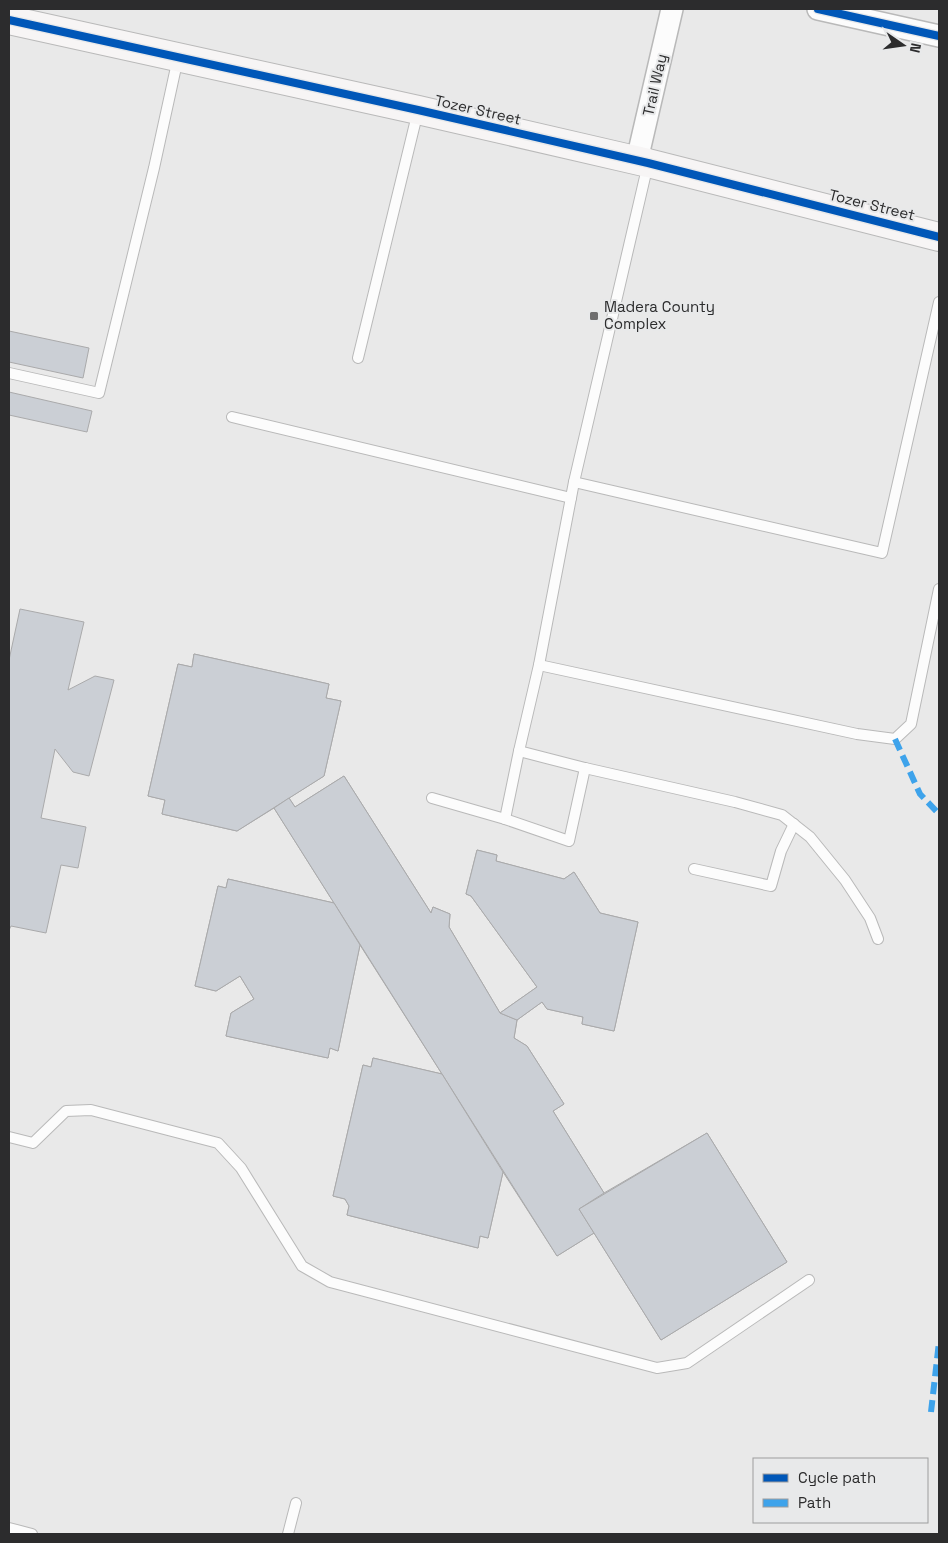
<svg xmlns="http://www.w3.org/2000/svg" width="948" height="1543" font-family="'Space Grotesk',sans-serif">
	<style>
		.building { fill: #cbcfd5; stroke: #aaaaab }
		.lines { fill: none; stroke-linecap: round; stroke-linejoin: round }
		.lane-casing { stroke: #b9b9b9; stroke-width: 12 }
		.street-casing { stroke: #b9b9b9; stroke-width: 24 }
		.secondary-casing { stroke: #b9b9b9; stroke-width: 30 }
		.lane { stroke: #fcfcfc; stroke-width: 10 }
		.street { stroke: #fcfcfc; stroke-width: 21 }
		.secondary { stroke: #f7f5f5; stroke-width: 28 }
		.quiet { stroke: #3ea3eb; stroke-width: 6; stroke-dasharray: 12 6; stroke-linecap: butt }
		.cycleway-casing { stroke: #e8e9ea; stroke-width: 11 }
		.cycleway { stroke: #0057b8; stroke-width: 8 }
		.poi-dot { fill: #6e6e6f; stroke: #e8e9ea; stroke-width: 2 }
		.labels { text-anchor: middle; stroke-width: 4; stroke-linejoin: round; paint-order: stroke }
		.street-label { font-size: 15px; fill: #2c2c2d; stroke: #e8e9ea }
		.poi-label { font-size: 15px; fill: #2c2c2d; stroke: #e8e9ea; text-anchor: start }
	</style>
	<rect width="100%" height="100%" fill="#e9e9e9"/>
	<!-- building -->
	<g class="building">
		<polygon points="9,331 89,348 83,378 9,362"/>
		<polygon points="9,392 92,411 87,432 9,415"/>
		<polygon points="20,609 84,622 68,690 95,676 114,680 89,776 73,772 55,749 41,818 86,827 78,868 61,865 46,933 11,926 9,930 9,660"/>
		<polygon points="194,654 329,684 326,698 341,701 324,776 289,798 295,807 344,776 431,913 433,907 450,914 449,927 500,1013 537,987 471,896 466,894 477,850 497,855 496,861 564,879 574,872 600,913 638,922 614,1031 582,1024 583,1017 547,1009 542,1002 517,1020 514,1038 527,1046 564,1104 553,1111 604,1193 707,1133 787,1262 661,1340 594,1233 557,1256 503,1172 488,1238 480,1236 478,1248 347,1215 349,1206 345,1199 333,1196 363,1065 371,1067 373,1058 442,1074 360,945 338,1051 330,1048 328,1058 226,1036 231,1013 254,999 240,976 216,991 195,986 218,886 226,888 228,879 334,903 274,808 237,831 162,814 165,800 148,796 178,664 192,667"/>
		<polygon points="194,654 329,684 326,698 341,701 324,776 237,831 162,814 165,800 148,796 178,664 192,667"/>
		<polygon points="344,776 431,913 433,907 450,914 449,927 500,1013 517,1020 514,1038 527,1046 564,1104 553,1111 604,1193 579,1209 594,1233 557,1256 274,808 289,798 295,807"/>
		<polygon points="477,850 497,855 496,861 564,879 574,872 600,913 638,922 614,1031 582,1024 583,1017 547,1009 542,1002 517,1020 500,1013 537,987 471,896 466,894"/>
		<polygon points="228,879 334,903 360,945 338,1051 330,1048 328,1058 226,1036 231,1013 254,999 240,976 216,991 195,986 218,886 226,888"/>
		<polygon points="373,1058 442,1074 503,1172 488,1238 480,1236 478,1248 347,1215 349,1206 345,1199 333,1196 363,1065 371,1067"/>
		<polygon points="707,1133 787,1262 661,1340 579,1209"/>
	</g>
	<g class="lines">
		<!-- lane casing -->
		<g class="lane-casing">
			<g id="lane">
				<polyline points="648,164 574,482 539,665 519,751 585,768 735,802 782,815 810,837 845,880 870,918 878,939"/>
				<polyline points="358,358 418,111"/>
				<polyline points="9,373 99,393 154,168 178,58"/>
				<polyline points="232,417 571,498"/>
				<polyline points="574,482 882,553 939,302"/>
				<polyline points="539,665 857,734 895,739 911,724 939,589"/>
				<polyline points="432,798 505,819 569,841 585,768"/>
				<polyline points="505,819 519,751"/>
				<polyline points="694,869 771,886 781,851 794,824"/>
				<polyline points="9,1137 33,1143 66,1111 91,1110 218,1143 241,1168 302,1266 330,1282 657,1368 687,1363 809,1280"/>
				<polyline points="9,1528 32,1534"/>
				<polyline points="288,1534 296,1503"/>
			</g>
		</g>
		<!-- street casing -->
		<g class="street-casing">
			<g id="street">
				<polyline points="818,9 939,36"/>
				<polyline points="637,160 672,9"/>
			</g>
		</g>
		<!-- secondary casing -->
		<g class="secondary-casing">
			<polyline id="secondary" points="9,20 418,110 648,163 939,237"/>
		</g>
		<!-- lane -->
		<use href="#lane" class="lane"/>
		<!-- street -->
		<use href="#street" class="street"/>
		<!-- secondary -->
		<use href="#secondary" class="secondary"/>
		<!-- quiet -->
		<g class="quiet">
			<polyline points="895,739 920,794 939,814"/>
			<polyline points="931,1412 939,1342"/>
		</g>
		<!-- cycleway casing -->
		<g class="cycleway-casing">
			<g id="cycleway">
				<polyline points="818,9 939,36"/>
				<polyline points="9,20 418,110 648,163 939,237"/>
			</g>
		</g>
		<!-- cycleway -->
		<use href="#cycleway" class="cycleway"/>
	</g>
	<!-- markers -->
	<rect class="poi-dot" x="589" y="311" width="10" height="10" rx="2.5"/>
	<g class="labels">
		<!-- street labels -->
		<g class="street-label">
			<text transform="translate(655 85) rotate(-77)" y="5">Trail Way</text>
			<text transform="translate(478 110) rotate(13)" y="5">Tozer Street</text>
			<text transform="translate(872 205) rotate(14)" y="5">Tozer Street</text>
		</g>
		<!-- poi labels -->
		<g class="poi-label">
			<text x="604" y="312">Madera County<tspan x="604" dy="17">Complex</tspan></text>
		</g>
	</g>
	<!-- border -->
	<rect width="948" height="1543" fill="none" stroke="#2c2c2d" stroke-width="20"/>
	<!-- legend -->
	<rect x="753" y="1458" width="175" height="65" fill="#e8e9ea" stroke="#9d9d9e"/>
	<rect x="763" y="1474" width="25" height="8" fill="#0057b8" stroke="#9d9d9e"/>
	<text x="798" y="1483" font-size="15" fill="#2c2c2d">Cycle path</text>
	<rect x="763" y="1499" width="25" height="8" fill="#3ea3eb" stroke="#9d9d9e"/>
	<text x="798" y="1508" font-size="15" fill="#2c2c2d">Path</text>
	<!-- north arrow -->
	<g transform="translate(903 45) rotate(103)" stroke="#e8e9ea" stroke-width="4" paint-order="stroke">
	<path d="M0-4L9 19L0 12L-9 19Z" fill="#2c2c2d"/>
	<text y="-8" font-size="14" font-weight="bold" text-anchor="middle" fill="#2c2c2d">N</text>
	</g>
</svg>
